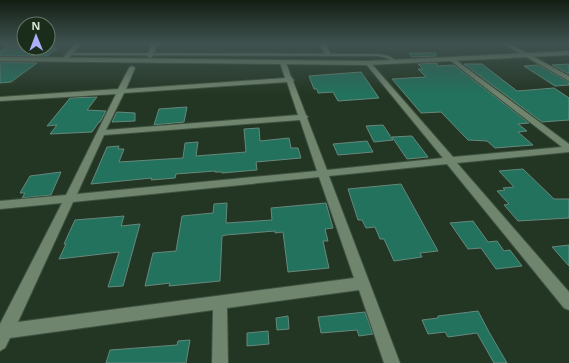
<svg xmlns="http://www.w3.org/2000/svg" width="569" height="363" font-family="'Open Sans',sans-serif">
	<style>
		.building { fill: #22725d; stroke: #66887c }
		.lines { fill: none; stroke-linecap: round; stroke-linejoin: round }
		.lane-casing { stroke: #405140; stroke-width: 2 }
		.street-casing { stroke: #405140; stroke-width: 2 }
		.secondary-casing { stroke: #405140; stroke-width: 2 }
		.lane { fill: #6f856e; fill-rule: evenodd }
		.street { fill: #6f856e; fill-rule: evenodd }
		.secondary { fill: #6f856e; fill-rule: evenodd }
	</style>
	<rect width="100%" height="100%" fill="#233623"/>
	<!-- building -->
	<g class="building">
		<polygon points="8,46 24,46 24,48 58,48 47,56 0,56 0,51"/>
		<polygon points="409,53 436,53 436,56 412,57"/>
		<polygon points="0,62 37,63 11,82 0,83"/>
		<polygon points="437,63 437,66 454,65 529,123 518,124 527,131 518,132 533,145 495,148 487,141 468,140 441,112 421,113 392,79 426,77 418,69 423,69 418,64"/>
		<polygon points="464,64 482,64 517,91 554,88 569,98 569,120 542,122"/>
		<polygon points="569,64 569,74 552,65"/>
		<polygon points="538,65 569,82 569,85 555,86 524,66"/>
		<polygon points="361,72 379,98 338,101 333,92 318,93 317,89 314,89 309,76"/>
		<polygon points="97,97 87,110 106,111 100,122 99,122 92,132 50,134 57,125 47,126 70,98"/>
		<polygon points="187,107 184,122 154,125 159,109"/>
		<polygon points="117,112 135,113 135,121 112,122"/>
		<polygon points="383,125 393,140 374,142 366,126"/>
		<polygon points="259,128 260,141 289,138 291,148 298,148 301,158 256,162 257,170 222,173 222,172 215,172 215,171 176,174 175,178 151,180 152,178 91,184 107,147 119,146 118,149 124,149 119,162 183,158 185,143 198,142 196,156 246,152 244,129"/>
		<polygon points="412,136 428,157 407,159 392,137"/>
		<polygon points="367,141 373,152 338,155 333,144"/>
		<polygon points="523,169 554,199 569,199 569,218 518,221 504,205 509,204 497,191 505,190 503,188 514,187 499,171"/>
		<polygon points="61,172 51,195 22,198 25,193 20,193 30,176"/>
		<polygon points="401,184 438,251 420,253 422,257 394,261 384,239 380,239 375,227 366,228 362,220 358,220 348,189"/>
		<polygon points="227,203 226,223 272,220 271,208 326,203 333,228 325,229 328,241 323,241 329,268 288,272 283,232 275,233 275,231 226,235 222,236 220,281 169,286 170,283 145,286 153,253 176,251 182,216 213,213 214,204"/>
		<polygon points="124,216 121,226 140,224 123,286 108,287 119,252 59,259 66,244 64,244 75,220"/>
		<polygon points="473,221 488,242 497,241 504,251 510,250 522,266 496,269 481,248 468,249 450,223"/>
		<polygon points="569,245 569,266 552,247"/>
		<polygon points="478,311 489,332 507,363 494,363 477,333 448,337 445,332 428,334 422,320 438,318 438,316"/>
		<polygon points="365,312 373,334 359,336 357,330 321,333 318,317"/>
		<polygon points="288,316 289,329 277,330 276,318"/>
		<polygon points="268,331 269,344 247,346 247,333"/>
		<polygon points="190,340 186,363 106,363 110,350 177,345 178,341"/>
	</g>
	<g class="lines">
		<!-- lane casing -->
		<g class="lane-casing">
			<polygon id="lane" points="68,53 378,54 389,56 398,62 395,63 387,58 378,56 67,55 67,53"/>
		</g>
		<!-- street casing -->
		<g class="street-casing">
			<g id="street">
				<polygon points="75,44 81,44 66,61 62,61 62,59"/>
				<polygon points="152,44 158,44 153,56 150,58 147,56"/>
				<polygon points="319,44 325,44 331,55 330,56 326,56"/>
				<polygon points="503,44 510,44 569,76 569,81"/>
				<path d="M453 58 569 144V152L457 163 569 292V310L564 308 447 164 329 176 400 363H384L359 290 227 308 228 363H212L213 310 10 338 5 348 0 351V324L62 203 0 209V201L66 195 116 94 0 101V97L118 89 129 68 132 66 135 68 126 89 285 78 280 63 283 61C290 65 288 76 294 80L293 81 306 115 308 117 307 118 327 170 443 158 366 64 365 63 368 61 370 62 453 157 562 147 451 61 450 60ZM287 82 298 115 106 130 124 93ZM300 120 317 171 77 194 104 135ZM319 177 354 278 18 322 73 202Z"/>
			</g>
		</g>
		<!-- secondary casing -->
		<g class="secondary-casing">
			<polygon id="secondary" points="569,51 569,55 368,65 0,61 0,57 368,61"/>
		</g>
		<!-- lane -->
		<use href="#lane" class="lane"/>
		<!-- street -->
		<use href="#street" class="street"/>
		<!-- secondary -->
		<use href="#secondary" class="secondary"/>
	</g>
	<!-- sky -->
	<linearGradient id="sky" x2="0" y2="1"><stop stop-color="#131e13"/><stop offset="0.46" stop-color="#3f5250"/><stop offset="1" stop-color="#3f5250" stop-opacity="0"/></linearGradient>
	<rect width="569" height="95" fill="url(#sky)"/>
	<!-- north arrow -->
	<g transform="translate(36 36) rotate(359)"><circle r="19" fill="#1a2c1a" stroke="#657565"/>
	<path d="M0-3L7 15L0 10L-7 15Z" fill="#aab0fb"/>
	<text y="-6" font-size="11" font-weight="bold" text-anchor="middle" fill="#d6e2d5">N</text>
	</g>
</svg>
